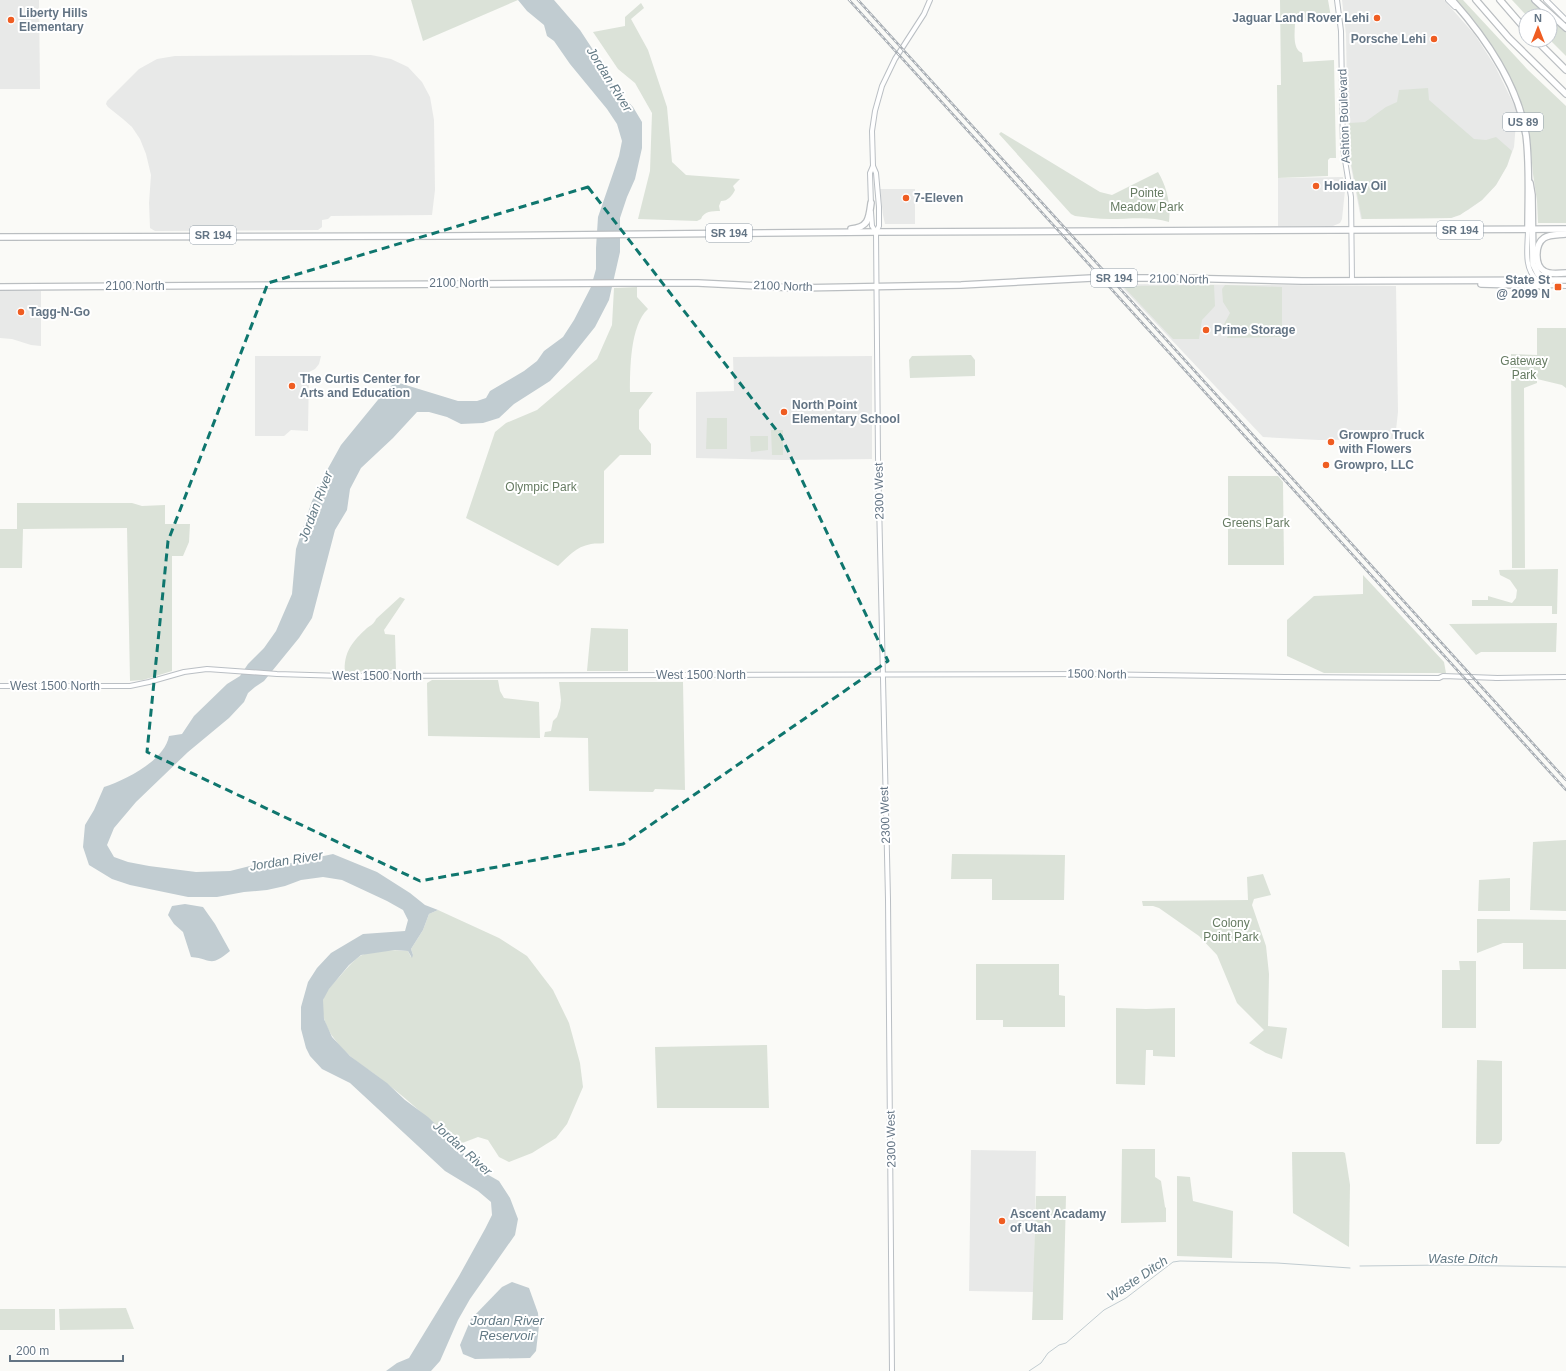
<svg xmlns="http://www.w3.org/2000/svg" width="1566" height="1371" font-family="Helvetica,sans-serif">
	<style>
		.built { fill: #e8e9e8 }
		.green { fill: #dbe2d8 }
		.water { fill: #c1ccd1 }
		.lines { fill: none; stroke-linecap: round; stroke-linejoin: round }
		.stream { stroke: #c1ccd1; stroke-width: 1 }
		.secondary-casing { stroke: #babfc4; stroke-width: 6 }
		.highway-casing { stroke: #babec1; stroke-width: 8 }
		.secondary { stroke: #fff; stroke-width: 4 }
		.highway { stroke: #fff; stroke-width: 5.5 }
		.rail-casing { stroke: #a8aeb4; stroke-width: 2.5 }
		.rail { stroke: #fff; stroke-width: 1; stroke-dasharray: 3; stroke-linecap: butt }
		.marked { fill: none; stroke: #0f766e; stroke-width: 3; stroke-dasharray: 8 5; stroke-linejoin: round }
		.poi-dot { fill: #ef5d22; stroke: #fff; stroke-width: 1.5 }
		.labels { text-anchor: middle; stroke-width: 4; stroke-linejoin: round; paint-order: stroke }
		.shield { fill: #fff; stroke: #929ea9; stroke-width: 1 }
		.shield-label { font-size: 11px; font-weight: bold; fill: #637484 }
		.poi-label { font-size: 12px; font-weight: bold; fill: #637484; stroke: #fff; text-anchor: start }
		.street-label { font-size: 12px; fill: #637484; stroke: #fff }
		.park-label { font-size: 12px; fill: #667b62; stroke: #fff }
		.water-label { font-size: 13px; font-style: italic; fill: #637a85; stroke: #fff }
	</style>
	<rect width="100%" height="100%" fill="#fafaf7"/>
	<!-- built -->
	<g class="built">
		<polygon points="0,0 39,0 40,89 0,89"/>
		<polygon points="1342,0 1444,0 1475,35 1495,66 1517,111 1514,147 1507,166 1496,185 1482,200 1468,210 1451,218 1361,219 1348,151 1346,34"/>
		<polygon points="371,55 391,59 408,67 422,82 430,97 434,120 435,190 432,215 331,216 328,219 322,220 322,227 318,230 155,231 150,228 149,203 151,175 146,154 140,139 132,127 123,119 108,107 106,104 107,101 139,69 157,59 175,56"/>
		<polygon points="1343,177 1345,190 1342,219 1340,223 1333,226 1278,226 1278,178"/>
		<polygon points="880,189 915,189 915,224 885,224 883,215"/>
		<polygon points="1119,284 1396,286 1398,412 1395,439 1319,440 1263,437"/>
		<polygon points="0,290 41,291 41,346 31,345 12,339 0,338"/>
		<polygon points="255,356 321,356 319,364 315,369 309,372 308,431 291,430 284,436 255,436"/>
		<polygon points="872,356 872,459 783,460 696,458 696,392 734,391 733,357"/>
		<polygon points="971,1150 1036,1151 1034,1292 969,1291"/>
	</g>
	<!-- green -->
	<g class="green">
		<polygon points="411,0 518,0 423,41"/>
		<path d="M1280 0H1328L1331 17 1295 22C1295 32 1292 49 1302 53L1303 62 1334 60 1336 158H1330L1328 160V176L1278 178 1277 85H1281Z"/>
		<polygon points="1457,0 1463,0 1528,70 1566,106 1566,223 1538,223 1537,201 1533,174 1529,129 1521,103 1498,55 1476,23"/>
		<polygon points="1512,0 1532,0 1548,16 1527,16"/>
		<path d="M641 3 644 8 631 19 648 50 667 107 672 162 686 175 740 179 733 186 735 190C732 196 728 201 721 201L719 206 720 211C712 211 704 211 701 219L697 221 638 219 650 171 652 113 635 83 618 69 593 32 625 26V17Z"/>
		<polygon points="1550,17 1566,32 1566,56 1550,40"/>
		<polygon points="1428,88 1429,100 1474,139 1486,140 1496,137 1512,151 1507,166 1496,185 1482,200 1460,215 1451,218 1362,219 1350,158 1349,123 1365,122 1386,107 1397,102 1399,90"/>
		<path d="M1001 132 1100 192 1112 195 1158 172C1167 187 1171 205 1169 222 1151 216 1129 219 1110 219 1098 219 1086 217 1075 216L1071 214 999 134Z"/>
		<polygon points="1214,285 1215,306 1202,320 1199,339 1173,339 1123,286"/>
		<polygon points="1225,285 1282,287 1282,337 1227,338 1229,332 1223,326 1230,313 1223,302 1222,289"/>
		<path d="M637 287V297L648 309C630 325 630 370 630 392H653L639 410V429L651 444V455H620L604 471V543C600 544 596 543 591 544 575 547 569 556 558 566L466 518 495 432 506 423 537 410 597 359 612 325 614 288Z"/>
		<polygon points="1537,328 1566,328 1566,388 1562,385 1537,379 1537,383 1524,388 1525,568 1512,568 1511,354 1537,355"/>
		<polygon points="971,355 975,360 975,376 910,378 909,360 912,356"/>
		<polygon points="707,418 727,418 727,449 706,449"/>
		<polygon points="771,430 783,430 783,455 772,455"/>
		<polygon points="750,436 768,436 768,450 751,452"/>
		<polygon points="1228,476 1278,476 1283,482 1284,565 1228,565"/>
		<polygon points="17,503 132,503 142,506 165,505 165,524 190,524 189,542 183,556 172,556 172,671 143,680 130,681 127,528 23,529 22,568 0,568 0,529 17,529"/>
		<polygon points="1558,569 1557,614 1552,614 1552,606 1472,606 1472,600 1488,600 1488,596 1512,603 1516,598 1517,590 1510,580 1500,575 1499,570"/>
		<polygon points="1363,575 1444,662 1446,673 1324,673 1287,656 1287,620 1314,596 1363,594"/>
		<path d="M400 597 405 599 384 630 385 634 395 635 396 671H362V670L361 673H345C343 652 353 641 367 628 371 625 374 624 376 619Z"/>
		<polygon points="1557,623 1556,652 1481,652 1476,655 1449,624"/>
		<polygon points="591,628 628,629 628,671 587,671"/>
		<polygon points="432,680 498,680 500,691 504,698 539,702 540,738 428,736 427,683"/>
		<polygon points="559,682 683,682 685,790 655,789 653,792 589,791 588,738 544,737 545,732 551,731 553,721 557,717 560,708 561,700"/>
		<polygon points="1566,840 1566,911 1530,910 1533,842"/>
		<polygon points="952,854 1065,855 1064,900 992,900 992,879 951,879"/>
		<polygon points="1263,874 1271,895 1254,899 1252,905 1266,946 1269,974 1268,1026 1287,1028 1282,1059 1266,1053 1249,1043 1264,1030 1237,1003 1217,955 1199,936 1159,908 1153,906 1143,906 1142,901 1248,900 1247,877"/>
		<polygon points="1510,878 1510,911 1478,911 1479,880"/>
		<path d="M438 910 499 938 527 956 553 990 569 1023 580 1063 583 1087 567 1124 556 1138 532 1153 509 1162 499 1157 488 1140 478 1137 457 1145C434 1124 411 1102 386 1083 368 1068 346 1057 333 1037 326 1028 320 1011 323 1000 325 991 335 982 341 975 347 968 353 961 360 956 372 949 396 950 408 951L411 957 413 955 411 949 423 930 429 914Z"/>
		<polygon points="1477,919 1566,920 1566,969 1523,969 1523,943 1503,943 1477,953"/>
		<polygon points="1459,961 1476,961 1476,1028 1442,1028 1442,970 1460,970"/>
		<polygon points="976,964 1059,964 1059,995 1065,996 1065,1027 1003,1027 1003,1020 976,1020"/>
		<polygon points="1116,1008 1146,1009 1175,1008 1175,1057 1153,1056 1153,1050 1146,1050 1145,1085 1116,1084"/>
		<polygon points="767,1045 769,1108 657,1108 655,1047"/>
		<polygon points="1477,1060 1502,1061 1502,1140 1499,1144 1476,1144"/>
		<polygon points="1122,1149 1155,1149 1155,1177 1161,1181 1165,1207 1166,1208 1166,1222 1121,1223"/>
		<polygon points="1292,1152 1343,1152 1345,1153 1350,1185 1349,1247 1293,1213"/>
		<polygon points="1177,1176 1190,1177 1193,1201 1233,1211 1232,1258 1177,1256"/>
		<polygon points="1036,1196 1066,1196 1063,1320 1032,1320"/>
		<polygon points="126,1308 134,1329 60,1330 59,1309"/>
		<rect x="0" y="1309" width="55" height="21"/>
	</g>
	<!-- water -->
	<g class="water">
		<path d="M518 0H554L580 30 599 59 607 77 619 92 633 107 642 122V148L635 179 627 197 620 218V252L609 300 595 327 563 367 550 381 514 404 499 418 483 423 461 424 447 417 429 412H417L393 438 361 468 350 489 347 510 335 530 312 618 299 638 264 681 255 687 248 693 244 702 229 718 188 752 136 802 114 828 107 845 114 857 128 862 149 866 196 872 230 871 254 865 277 866 333 854 377 872 410 893 425 905 438 910 429 914 423 930 411 949 413 955 412 958 408 951 395 950 361 955 349 965 329 989 323 1000 324 1019 332 1037 350 1056 387 1083 405 1100 428 1117 457 1145 468 1159 485 1173 499 1181 510 1198 518 1219 515 1235 470 1299 458 1320 440 1361 431 1371H386L397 1363 409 1358 459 1276 485 1229 492 1215 491 1202 478 1191 445 1171 350 1083 322 1069 310 1056 306 1048 301 1029V1007L308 982 317 968 331 953 363 934 405 931 408 920 403 910 387 901 342 880 323 877 301 880 285 886 267 890 244 892 217 897H188L130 885 112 879 89 865 83 847 85 825 94 810 104 787C126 780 165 760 169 736L182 734 194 716 227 684 240 676 248 664 264 648 276 631 292 594 296 549 312 501 326 472 341 445 386 390 396 382 458 401H477L486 398 490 391 524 371 537 361 544 351 563 337 574 320 591 287 596 269V248L598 217 619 156 622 141 617 124 607 109 570 64 554 41 547 36 544 25 527 11Z"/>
		<path d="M185 904 203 907 215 924 230 951C209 968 213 959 191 957L183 932 174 924 168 915 172 906Z"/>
		<polygon points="512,1282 529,1288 538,1313 539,1326 536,1351 530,1358 475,1359 463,1354 460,1345 471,1319 502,1287"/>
	</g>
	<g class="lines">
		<!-- stream -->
		<g class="stream">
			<polyline points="1360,1266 1446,1265 1566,1267"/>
			<polyline points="1029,1371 1041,1363 1048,1353 1059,1345 1066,1343 1104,1310 1126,1298 1173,1262 1180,1261 1277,1263 1350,1268"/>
		</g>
		<!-- secondary casing -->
		<g class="secondary-casing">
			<g id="secondary">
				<polyline points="1337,0 1341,31 1343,148 1351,197 1352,281"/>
				<polyline points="1448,0 1455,7"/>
				<polyline points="1546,0 1566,20"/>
				<polyline points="873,166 876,173 879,207 879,226 876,232"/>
				<polyline points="871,205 870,173 873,166 872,131 875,111 882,86 895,59 924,14 930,0"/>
				<polyline points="871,212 872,226 876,232 878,457 888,899 892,1371"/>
				<path d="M1528 229C1528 246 1523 268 1537 280"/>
				<polyline points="1546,285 1566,286"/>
				<polyline points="1496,678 1566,677"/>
				<polyline points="0,686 130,686 149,682 184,672 207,669 277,674 343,676 1085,674 1285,677 1439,678 1443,676 1498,678"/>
			</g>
		</g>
		<!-- highway casing -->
		<g class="highway-casing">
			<g id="highway">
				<path d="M1452 0C1485 37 1518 85 1526 135 1530 166 1528 198 1528 229"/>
				<polyline points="1476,0 1509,38 1566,94"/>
				<polyline points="1500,0 1526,30"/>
				<polyline points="1535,0 1566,28"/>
				<polyline points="1536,40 1566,70"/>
				<polyline points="1530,183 1532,195 1533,264 1538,274 1547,279"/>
				<path d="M851 229C869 227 869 218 871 203"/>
				<path d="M1566 234C1559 235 1550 234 1544 238 1535 244 1534 265 1544 271 1550 275 1559 273 1566 273"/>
				<polyline points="0,237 446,236 876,232 1566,229"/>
				<polyline points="1481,284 1548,286"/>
				<polyline points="0,287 621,283 698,283 796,288 961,285 1092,278 1176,278 1302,281 1566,280"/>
			</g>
		</g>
		<!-- secondary -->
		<use href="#secondary" class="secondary"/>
		<!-- highway -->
		<use href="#highway" class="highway"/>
		<!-- rail casing -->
		<g class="rail-casing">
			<g id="rail">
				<polyline points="849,0 1566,790"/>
				<polyline points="858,0 1566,780"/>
			</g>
		</g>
		<!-- rail -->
		<use href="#rail" class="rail"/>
	</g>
	<!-- marked area -->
	<path class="marked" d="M588 187 781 436 888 661 623 844 420 881 147 752 168 541 268 283Z"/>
	<!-- markers -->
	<g class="poi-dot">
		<circle cx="1377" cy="18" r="4"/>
		<circle cx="11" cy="20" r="4"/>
		<circle cx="1434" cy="39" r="4"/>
		<circle cx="1316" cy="186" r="4"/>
		<circle cx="906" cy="198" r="4"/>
		<rect x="1554" y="283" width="8" height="8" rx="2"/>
		<circle cx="21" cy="312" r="4"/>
		<circle cx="1206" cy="330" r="4"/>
		<circle cx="292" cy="386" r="4"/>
		<circle cx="784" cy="412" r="4"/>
		<circle cx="1331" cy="442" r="4"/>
		<circle cx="1326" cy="465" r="4"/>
		<circle cx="1002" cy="1221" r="4"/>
	</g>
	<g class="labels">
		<!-- shield labels -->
		<g class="shield">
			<rect x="1503" y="113" width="40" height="18" rx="3"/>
			<rect x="1437" y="221" width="46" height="18" rx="3"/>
			<rect x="706" y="224" width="46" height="18" rx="3"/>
			<rect x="190" y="226" width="46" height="18" rx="3"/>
			<rect x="1091" y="269" width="46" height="18" rx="3"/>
		</g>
		<g class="shield-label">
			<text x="1523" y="126">US 89</text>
			<text x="1460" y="234">SR 194</text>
			<text x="729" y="237">SR 194</text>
			<text x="213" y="239">SR 194</text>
			<text x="1114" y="282">SR 194</text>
		</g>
		<!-- poi labels -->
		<g class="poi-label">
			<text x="19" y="17">Liberty Hills<tspan x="19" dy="14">Elementary</tspan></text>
			<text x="1369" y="22" text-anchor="end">Jaguar Land Rover Lehi</text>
			<text x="1426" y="43" text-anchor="end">Porsche Lehi</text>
			<text x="1324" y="190">Holiday Oil</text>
			<text x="914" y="202">7-Eleven</text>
			<text x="1550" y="284" text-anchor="end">State St<tspan x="1550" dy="14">@ 2099 N</tspan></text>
			<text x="29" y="316">Tagg-N-Go</text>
			<text x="1214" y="334">Prime Storage</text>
			<text x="300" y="383">The Curtis Center for<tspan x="300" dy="14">Arts and Education</tspan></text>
			<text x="792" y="409">North Point<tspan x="792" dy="14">Elementary School</tspan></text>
			<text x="1339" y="439">Growpro Truck<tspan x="1339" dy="14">with Flowers</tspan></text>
			<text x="1334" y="469">Growpro, LLC</text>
			<text x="1010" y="1218">Ascent Acadamy<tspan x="1010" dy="14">of Utah</tspan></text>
		</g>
		<!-- street labels -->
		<g class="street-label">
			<text transform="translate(1344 116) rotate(-92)" y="4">Ashton Boulevard</text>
			<text transform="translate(1179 279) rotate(1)" y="4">2100 North</text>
			<text x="459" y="287">2100 North</text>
			<text x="135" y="290">2100 North</text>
			<text transform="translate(783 286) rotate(2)" y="4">2100 North</text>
			<text transform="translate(879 491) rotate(-91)" y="4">2300 West</text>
			<text transform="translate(1097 674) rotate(1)" y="4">1500 North</text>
			<text x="701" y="679">West 1500 North</text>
			<text x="377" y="680">West 1500 North</text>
			<text x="55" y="690">West 1500 North</text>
			<text transform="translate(885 815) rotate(-92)" y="4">2300 West</text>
			<text transform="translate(891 1139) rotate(-91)" y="4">2300 West</text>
		</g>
		<!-- park labels -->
		<g class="park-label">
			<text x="1147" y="197">Pointe<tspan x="1147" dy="14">Meadow Park</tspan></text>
			<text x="1524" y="365">Gateway<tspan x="1524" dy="14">Park</tspan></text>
			<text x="541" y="491">Olympic Park</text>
			<text x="1256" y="527">Greens Park</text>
			<text x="1231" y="927">Colony<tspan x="1231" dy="14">Point Park</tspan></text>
		</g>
		<!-- water labels -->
		<g class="water-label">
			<text transform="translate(610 79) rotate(58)" y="5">Jordan River</text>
			<text transform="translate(315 506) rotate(-69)" y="5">Jordan River</text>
			<text transform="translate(286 860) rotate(-9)" y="5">Jordan River</text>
			<text transform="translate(463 1148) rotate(42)" y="5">Jordan River</text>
			<text x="1463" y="1263">Waste Ditch</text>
			<text transform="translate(1137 1278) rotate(-34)" y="5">Waste Ditch</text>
			<text x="507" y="1325">Jordan River<tspan x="507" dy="15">Reservoir</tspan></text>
		</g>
	</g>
	<!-- north arrow -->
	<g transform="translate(1538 28)"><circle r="19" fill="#ffffff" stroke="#c1c7ce"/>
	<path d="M0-3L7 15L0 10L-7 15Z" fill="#ef5d22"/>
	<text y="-6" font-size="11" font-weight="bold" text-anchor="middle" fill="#637484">N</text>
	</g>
	<!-- scale -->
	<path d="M10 1355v6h113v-6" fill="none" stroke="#637484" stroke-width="2"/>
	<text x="16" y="1355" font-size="12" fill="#637484" stroke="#ffffff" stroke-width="3" paint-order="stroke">200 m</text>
</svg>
